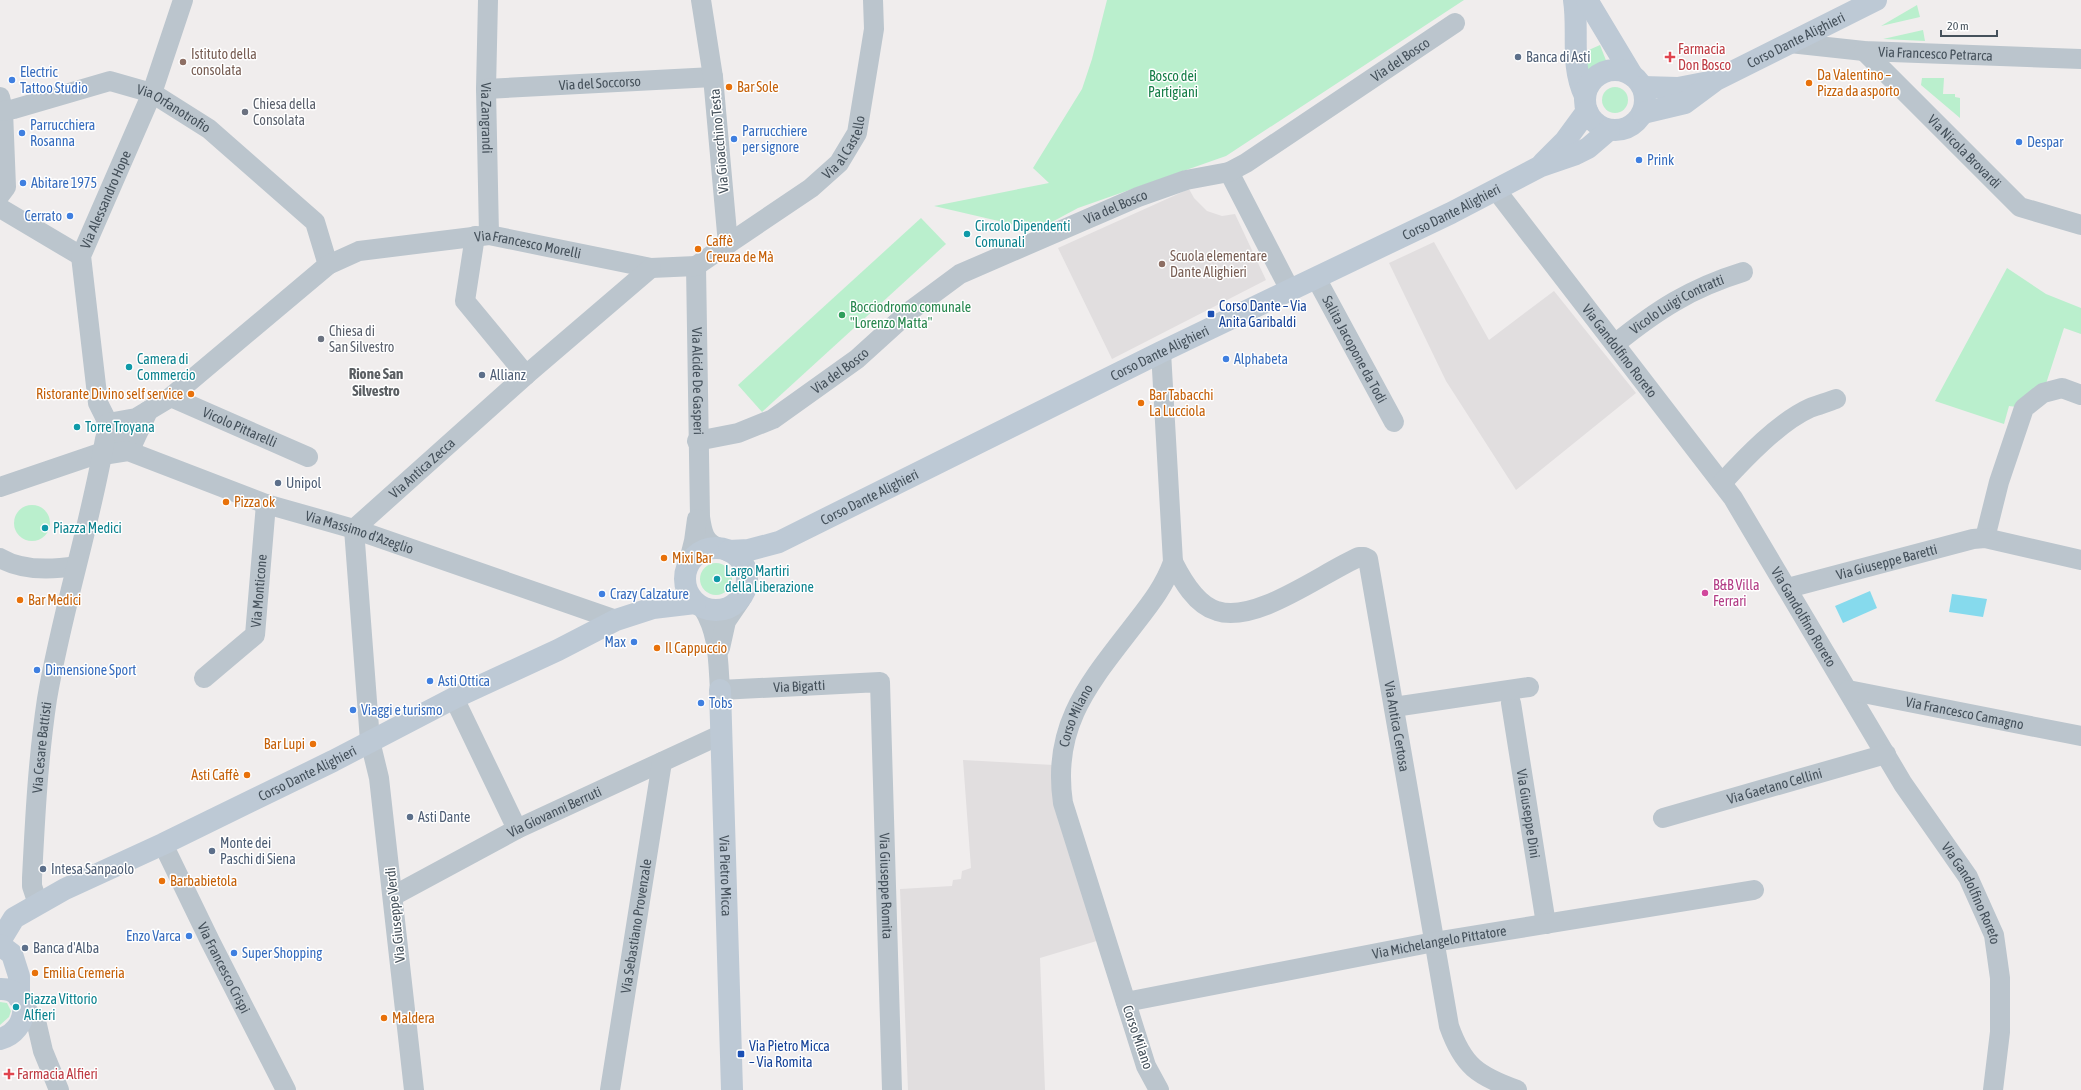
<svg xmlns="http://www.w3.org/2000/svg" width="2081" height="1090" font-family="'Asap Condensed',sans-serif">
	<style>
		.education { fill: #e1dedf }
		.green { fill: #baefcd }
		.water { fill: #86daed }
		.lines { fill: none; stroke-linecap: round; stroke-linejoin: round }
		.street { stroke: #bbc5cd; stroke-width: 20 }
		.secondary { stroke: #bdc9d5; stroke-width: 22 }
		.service-dot { fill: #5c6f8a; stroke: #fff; stroke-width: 1.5 }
		.health-dot { fill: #e0444e; stroke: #fff; stroke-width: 1.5 }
		.education-dot { fill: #8d6e63; stroke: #fff; stroke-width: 1.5 }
		.shop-dot { fill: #3f7fe0; stroke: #fff; stroke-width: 1.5 }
		.food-dot { fill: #e8710a; stroke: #fff; stroke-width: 1.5 }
		.worship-dot { fill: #6b7280; stroke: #fff; stroke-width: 1.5 }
		.culture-dot { fill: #0f9aa8; stroke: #fff; stroke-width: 1.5 }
		.transit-dot { fill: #1a4fb4; stroke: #fff; stroke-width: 1.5 }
		.leisure-dot { fill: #2e9e5b; stroke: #fff; stroke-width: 1.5 }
		.hotel-dot { fill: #d1479c; stroke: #fff; stroke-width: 1.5 }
		.labels { text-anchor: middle; stroke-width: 3; stroke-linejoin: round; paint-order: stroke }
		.street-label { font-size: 14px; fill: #45515b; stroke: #fff }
		.health-label { font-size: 14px; fill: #be3a42; stroke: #fff; text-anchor: start }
		.education-label { font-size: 14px; fill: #785e54; stroke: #fff; text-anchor: start }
		.service-label { font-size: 14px; fill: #4e5e75; stroke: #fff; text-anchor: start }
		.shop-label { font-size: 14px; fill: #366cbe; stroke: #fff; text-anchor: start }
		.food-label { font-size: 14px; fill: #c56008; stroke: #fff; text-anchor: start }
		.park-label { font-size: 14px; fill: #157d47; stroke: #fff }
		.worship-label { font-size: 14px; fill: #5b616d; stroke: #fff; text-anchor: start }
		.culture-label { font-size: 14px; fill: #0d838f; stroke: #fff; text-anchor: start }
		.transit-label { font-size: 14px; fill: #164399; stroke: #fff; text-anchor: start }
		.leisure-label { font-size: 14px; fill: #27864d; stroke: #fff; text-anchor: start }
		.hotel-label { font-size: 14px; fill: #b23c85; stroke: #fff; text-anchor: start }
		.neighbourhood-label { font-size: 15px; font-weight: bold; fill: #5a5e62; stroke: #fff }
	</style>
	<rect width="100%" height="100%" fill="#f0eded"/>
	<!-- education -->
	<g class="education">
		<polygon points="1189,189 1194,198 1207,211 1222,216 1235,214 1266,280 1112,359 1058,248"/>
		<polygon points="1434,242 1489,340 1554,291 1636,393 1516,490 1446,381 1389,263"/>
		<polygon points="963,760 1054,765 1100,940 1040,958 1045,1090 908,1090 900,889 952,886 953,880 961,879 962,871 971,868"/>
	</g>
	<!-- green -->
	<g class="green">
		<polygon points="1107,0 1464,0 1226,156 1078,208 1037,230 934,206 1049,183 1033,168 1082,89 1092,59"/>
		<polygon points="1917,5 1920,17 1881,26"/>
		<polygon points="1923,30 1925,41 1883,39"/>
		<polygon points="1600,45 1607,63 1588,72 1582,53"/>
		<polygon points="1922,78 1944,78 1943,94 1955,94 1955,97 1960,98 1960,118 1921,85"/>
		<circle cx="1615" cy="100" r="13"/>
		<polygon points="921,218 946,244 762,412 738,385"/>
		<polygon points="2007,268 2046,294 2081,308 2081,334 2064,328 2043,393 2024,408 2009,406 2004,424 1935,401"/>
		<circle cx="32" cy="523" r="18"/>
		<circle cx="716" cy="579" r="16"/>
		<polygon points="0,1002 7,1003 11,1011 9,1017 0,1025"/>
	</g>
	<!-- water -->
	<g class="water">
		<polygon points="1870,591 1877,608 1843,623 1835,606"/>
		<polygon points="1952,594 1987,599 1983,617 1949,612"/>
	</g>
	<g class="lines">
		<!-- street -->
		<g class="street">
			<path id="s1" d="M488 0 486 89 489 235"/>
			<path id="s2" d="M1790 43 1864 51 2081 59"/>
			<path id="s3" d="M1864 51 2020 207 2081 225"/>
			<path id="s4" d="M486 89 713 77"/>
			<polyline points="0,97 3,111 6,187 0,195"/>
			<path id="s5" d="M3 111 14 109 110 81 152 93 209 129 315 222 328 265"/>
			<polyline points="1229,172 1290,290"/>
			<path id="s6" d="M1496 190 1733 498 1903 784 1968 877 1994 935 2000 978V1032L1993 1090"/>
			<polyline points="0,208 81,256"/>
			<polyline points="475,236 465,301 526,375"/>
			<path id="s7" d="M728 244 811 188 839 163 857 133 874 29 873 0"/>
			<path id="s8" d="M696 266 700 517C702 531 704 544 720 548"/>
			<polyline points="696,266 728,244 713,77 701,0"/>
			<path id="s9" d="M1316 278 1394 422"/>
			<path id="s10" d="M1615 344C1657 310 1691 288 1743 272"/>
			<path id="s11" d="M171 397 308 457"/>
			<path id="s12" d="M148 411 134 441 128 451 108 423 98 403 81 256 152 93 183 0"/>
			<path id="s13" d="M108 423 136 418 171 397 328 265 359 251 489 235 651 268 696 266"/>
			<path id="s14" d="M697 441 738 433 773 419 857 359 910 311 960 274 1138 197 1186 180 1229 172 1246 163 1455 23"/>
			<path id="s15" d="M103 452 109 454 128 451 266 504 354 529 616 620"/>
			<path d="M1722 483C1745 458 1779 422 1810 408 1818 405 1828 402 1836 399"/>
			<polyline points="0,487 103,452"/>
			<polyline points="1985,538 1999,482 2024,408 2043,393 2062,388 2081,395"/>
			<path d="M0 558C22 571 51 570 76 566"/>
			<path id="s16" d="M1173 562C1182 580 1196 605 1217 611 1256 624 1322 573 1359 557H1364L1368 559 1449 1026C1463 1066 1478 1076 1517 1090"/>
			<polyline points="688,565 694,541 697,519"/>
			<path id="s17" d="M1788 588 1973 539 1985 538 2081 560"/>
			<path id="s18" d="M703 608C719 634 718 661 720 690L880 682 892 1090"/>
			<polyline points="720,648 726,621 741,599"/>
			<path id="s19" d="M204 678 255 635 266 504"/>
			<path id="s20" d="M1848 690 2081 736"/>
			<polyline points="454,698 517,829"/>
			<path id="s21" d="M1511 703 1546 924"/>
			<polyline points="1394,707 1529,687"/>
			<path id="s22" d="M1663 818 1886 754"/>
			<path id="s23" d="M163 844 210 941 286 1090"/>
			<path id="s24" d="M393 896 517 829 720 735"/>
			<path id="s25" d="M38 904 32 886V878C35 818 38 759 47 699 62 611 90 526 105 439"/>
			<polyline points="20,999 37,1025 43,1051 59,1090"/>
			<path id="s26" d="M1126 1002 1434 942 1754 890"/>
			<path id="s27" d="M414 1090 379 778 370 741 354 529 526 375 651 268"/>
			<path id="s28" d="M610 1090 662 762"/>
			<path id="s29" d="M1159 1090 1146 1066 1063 803C1051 723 1092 680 1137 621 1151 603 1165 585 1173 562L1161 352"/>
		</g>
		<!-- secondary -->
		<g class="secondary">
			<path d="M1574 0C1579 33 1570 65 1585 96"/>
			<polyline points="1587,0 1632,75"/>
			<circle cx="1615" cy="100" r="30"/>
			<polyline points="1643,87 1678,88 1709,82"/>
			<path id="s30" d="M1643 113 1685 103 1716 80 1876 0"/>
			<polyline points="1543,163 1565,141 1587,111"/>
			<circle cx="716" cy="579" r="31"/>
			<path id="s31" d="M729 551 749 550 779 542 1161 352 1451 213 1541 166 1576 154 1588 148 1609 130"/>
			<path id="s32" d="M720 690 732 1090"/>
			<path id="s33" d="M0 941 14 918 65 889 163 844 333 761 454 698 558 650 616 620 653 608 695 603"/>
			<polyline points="0,945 12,954 19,976 19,998"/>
			<path d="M0 989C33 988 29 1032 0 1039"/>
		</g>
	</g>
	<!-- markers -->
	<g class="service-dot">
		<circle cx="1518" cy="57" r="4"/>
		<circle cx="482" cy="375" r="4"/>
		<circle cx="278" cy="483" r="4"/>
		<circle cx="410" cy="817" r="4"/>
		<circle cx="212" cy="851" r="4"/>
		<circle cx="43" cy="869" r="4"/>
		<circle cx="25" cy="948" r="4"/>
	</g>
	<g class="health-dot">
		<path d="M1668 51h4v4h4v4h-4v4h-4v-4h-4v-4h4z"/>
		<path d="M7 1068h4v4h4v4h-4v4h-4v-4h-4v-4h4z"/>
	</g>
	<g class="education-dot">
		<circle cx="183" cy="62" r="4"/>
		<circle cx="1162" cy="264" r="4"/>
	</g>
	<g class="shop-dot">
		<circle cx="12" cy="80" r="4"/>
		<circle cx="22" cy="133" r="4"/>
		<circle cx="734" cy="139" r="4"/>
		<circle cx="2019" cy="142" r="4"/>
		<circle cx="1639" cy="160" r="4"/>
		<circle cx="23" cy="183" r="4"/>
		<circle cx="70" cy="216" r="4"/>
		<circle cx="1226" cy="359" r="4"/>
		<circle cx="602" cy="594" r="4"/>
		<circle cx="634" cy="642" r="4"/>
		<circle cx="37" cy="670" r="4"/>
		<circle cx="430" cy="681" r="4"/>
		<circle cx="701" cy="703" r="4"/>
		<circle cx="353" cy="710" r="4"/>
		<circle cx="189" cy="936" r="4"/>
		<circle cx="234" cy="953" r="4"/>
	</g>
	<g class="food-dot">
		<circle cx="1809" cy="83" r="4"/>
		<circle cx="729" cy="87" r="4"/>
		<circle cx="698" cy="249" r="4"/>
		<circle cx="191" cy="394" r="4"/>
		<circle cx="1141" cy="403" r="4"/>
		<circle cx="226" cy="502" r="4"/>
		<circle cx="664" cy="558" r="4"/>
		<circle cx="20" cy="600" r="4"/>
		<circle cx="657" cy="648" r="4"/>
		<circle cx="313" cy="744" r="4"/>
		<circle cx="247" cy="775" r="4"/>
		<circle cx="162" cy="881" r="4"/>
		<circle cx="35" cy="973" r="4"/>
		<circle cx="384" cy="1018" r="4"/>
	</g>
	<g class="worship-dot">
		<circle cx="245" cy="112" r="4"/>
		<circle cx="321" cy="339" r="4"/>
	</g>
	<g class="culture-dot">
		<circle cx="967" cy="234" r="4"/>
		<circle cx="129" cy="367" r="4"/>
		<circle cx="77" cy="427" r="4"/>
		<circle cx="45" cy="528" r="4"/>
		<circle cx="717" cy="579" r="4"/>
		<circle cx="16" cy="1007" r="4"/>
	</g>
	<g class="transit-dot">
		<rect x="1207" y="310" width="8" height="8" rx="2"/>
		<rect x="737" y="1050" width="8" height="8" rx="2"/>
	</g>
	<circle class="leisure-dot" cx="842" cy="315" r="4"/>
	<circle class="hotel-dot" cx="1705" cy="593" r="4"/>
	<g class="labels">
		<!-- street labels -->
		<g class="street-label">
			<text dy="5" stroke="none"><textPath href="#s30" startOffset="171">Corso Dante Alighieri</textPath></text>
			<text dy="5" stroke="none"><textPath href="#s2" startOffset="146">Via Francesco Petrarca</textPath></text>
			<text dy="5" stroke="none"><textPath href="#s14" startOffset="810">Via del Bosco</textPath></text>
			<text dy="5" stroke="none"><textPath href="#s4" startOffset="114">Via del Soccorso</textPath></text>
			<text dy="5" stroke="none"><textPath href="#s5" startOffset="181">Via Orfanotrofio</textPath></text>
			<text dy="5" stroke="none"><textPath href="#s1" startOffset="118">Via Zangrandi</textPath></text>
			<text transform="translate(719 141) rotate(-95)" y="5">Via Gioacchino Testa</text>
			<text dy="5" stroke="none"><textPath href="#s7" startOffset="154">Via al Castello</textPath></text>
			<text dy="5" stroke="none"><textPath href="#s3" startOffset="142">Via Nicola Brovardi</textPath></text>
			<text dy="5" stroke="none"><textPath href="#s12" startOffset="311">Via Alessandro Hope</textPath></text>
			<text dy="5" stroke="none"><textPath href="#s14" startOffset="486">Via del Bosco</textPath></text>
			<text dy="5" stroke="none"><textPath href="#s31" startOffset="800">Corso Dante Alighieri</textPath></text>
			<text dy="5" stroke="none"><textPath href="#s13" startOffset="479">Via Francesco Morelli</textPath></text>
			<text dy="5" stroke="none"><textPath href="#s10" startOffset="74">Vicolo Luigi Contratti</textPath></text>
			<text dy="5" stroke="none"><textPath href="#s9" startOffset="81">Salita Jacopone da Todi</textPath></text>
			<text dy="5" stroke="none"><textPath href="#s6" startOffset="203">Via Gandolfino Roreto</textPath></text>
			<text dy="5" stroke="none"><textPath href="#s31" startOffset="476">Corso Dante Alighieri</textPath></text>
			<text dy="5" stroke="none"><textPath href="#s14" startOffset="162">Via del Bosco</textPath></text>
			<text dy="5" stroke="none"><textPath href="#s8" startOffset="115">Via Alcide De Gasperi</textPath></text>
			<text dy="5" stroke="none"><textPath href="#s11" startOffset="75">Vicolo Pittarelli</textPath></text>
			<text dy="5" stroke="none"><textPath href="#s27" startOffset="656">Via Antica Zecca</textPath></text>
			<text dy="5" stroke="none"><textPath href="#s31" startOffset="152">Corso Dante Alighieri</textPath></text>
			<text dy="5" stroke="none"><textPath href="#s15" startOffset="271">Via Massimo d'Azeglio</textPath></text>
			<text dy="5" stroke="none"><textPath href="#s17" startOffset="102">Via Giuseppe Baretti</textPath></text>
			<text dy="5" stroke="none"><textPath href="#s19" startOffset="111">Via Monticone</textPath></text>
			<text dy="5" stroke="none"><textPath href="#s6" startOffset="527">Via Gandolfino Roreto</textPath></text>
			<text dy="5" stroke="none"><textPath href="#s18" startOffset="164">Via Bigatti</textPath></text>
			<text dy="5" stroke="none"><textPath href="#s20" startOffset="119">Via Francesco Camagno</textPath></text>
			<text dy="5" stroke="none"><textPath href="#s29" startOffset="393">Corso Milano</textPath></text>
			<text dy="5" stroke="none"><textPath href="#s16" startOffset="402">Via Antica Certosa</textPath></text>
			<text dy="5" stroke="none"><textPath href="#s25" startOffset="158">Via Cesare Battisti</textPath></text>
			<text dy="5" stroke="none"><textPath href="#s33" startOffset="354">Corso Dante Alighieri</textPath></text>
			<text dy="5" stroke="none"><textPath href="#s22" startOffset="116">Via Gaetano Cellini</textPath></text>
			<text dy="5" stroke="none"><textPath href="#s24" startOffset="182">Via Giovanni Berruti</textPath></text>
			<text dy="5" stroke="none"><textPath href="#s21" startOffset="112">Via Giuseppe Dini</textPath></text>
			<text dy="5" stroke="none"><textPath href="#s32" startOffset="186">Via Pietro Micca</textPath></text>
			<text dy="5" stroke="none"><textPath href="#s18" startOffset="449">Via Giuseppe Romita</textPath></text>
			<text dy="5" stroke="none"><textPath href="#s6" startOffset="851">Via Gandolfino Roreto</textPath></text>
			<text transform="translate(395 915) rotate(-96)" y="5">Via Giuseppe Verdi</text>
			<text dy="5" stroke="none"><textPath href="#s28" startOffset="166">Via Sebastiano Provenzale</textPath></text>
			<text dy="5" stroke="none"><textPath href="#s26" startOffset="319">Via Michelangelo Pittatore</textPath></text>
			<text dy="5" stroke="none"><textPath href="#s23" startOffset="138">Via Francesco Crispi</textPath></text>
			<text transform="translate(1138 1037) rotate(71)" y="5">Corso Milano</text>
		</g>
		<!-- health labels -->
		<g class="health-label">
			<text x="1678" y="54">Farmacia<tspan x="1678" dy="16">Don Bosco</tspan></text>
			<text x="17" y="1079">Farmacia Alfieri</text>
		</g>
		<!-- education labels -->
		<g class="education-label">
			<text x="191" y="59">Istituto della<tspan x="191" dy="16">consolata</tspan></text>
			<text x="1170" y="261">Scuola elementare<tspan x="1170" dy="16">Dante Alighieri</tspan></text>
		</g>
		<!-- service labels -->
		<g class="service-label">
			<text x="1526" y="62">Banca di Asti</text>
			<text x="490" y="380">Allianz</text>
			<text x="286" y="488">Unipol</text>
			<text x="418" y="822">Asti Dante</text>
			<text x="220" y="848">Monte dei<tspan x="220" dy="16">Paschi di Siena</tspan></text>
			<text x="51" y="874">Intesa Sanpaolo</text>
			<text x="33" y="953">Banca d'Alba</text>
		</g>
		<!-- shop labels -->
		<g class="shop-label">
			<text x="20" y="77">Electric<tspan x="20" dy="16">Tattoo Studio</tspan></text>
			<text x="30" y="130">Parrucchiera<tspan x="30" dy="16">Rosanna</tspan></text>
			<text x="742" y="136">Parrucchiere<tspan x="742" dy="16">per signore</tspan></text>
			<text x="2027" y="147">Despar</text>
			<text x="1647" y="165">Prink</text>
			<text x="31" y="188">Abitare 1975</text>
			<text x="62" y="221" text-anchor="end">Cerrato</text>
			<text x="1234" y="364">Alphabeta</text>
			<text x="610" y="599">Crazy Calzature</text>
			<text x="626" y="647" text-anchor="end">Max</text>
			<text x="45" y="675">Dimensione Sport</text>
			<text x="438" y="686">Asti Ottica</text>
			<text x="709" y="708">Tobs</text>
			<text x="361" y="715">Viaggi e turismo</text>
			<text x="181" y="941" text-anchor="end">Enzo Varca</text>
			<text x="242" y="958">Super Shopping</text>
		</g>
		<!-- food labels -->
		<g class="food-label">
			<text x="1817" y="80">Da Valentino –<tspan x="1817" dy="16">Pizza da asporto</tspan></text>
			<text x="737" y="92">Bar Sole</text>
			<text x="706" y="246">Caffè<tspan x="706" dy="16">Creuza de Mà</tspan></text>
			<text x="183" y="399" text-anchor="end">Ristorante Divino self service</text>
			<text x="1149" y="400">Bar Tabacchi<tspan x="1149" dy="16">La Lucciola</tspan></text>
			<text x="234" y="507">Pizza ok</text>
			<text x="672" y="563">Mixi Bar</text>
			<text x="28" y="605">Bar Medici</text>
			<text x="665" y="653">Il Cappuccio</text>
			<text x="305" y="749" text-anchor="end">Bar Lupi</text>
			<text x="239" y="780" text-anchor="end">Asti Caffè</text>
			<text x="170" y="886">Barbabietola</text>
			<text x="43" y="978">Emilia Cremeria</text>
			<text x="392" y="1023">Maldera</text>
		</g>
		<!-- park labels -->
		<g class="park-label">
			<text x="1173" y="81">Bosco dei<tspan x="1173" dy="16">Partigiani</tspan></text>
		</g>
		<!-- worship labels -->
		<g class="worship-label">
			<text x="253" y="109">Chiesa della<tspan x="253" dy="16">Consolata</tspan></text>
			<text x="329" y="336">Chiesa di<tspan x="329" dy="16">San Silvestro</tspan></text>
		</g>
		<!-- culture labels -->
		<g class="culture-label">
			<text x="975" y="231">Circolo Dipendenti<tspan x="975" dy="16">Comunali</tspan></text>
			<text x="137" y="364">Camera di<tspan x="137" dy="16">Commercio</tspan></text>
			<text x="85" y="432">Torre Troyana</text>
			<text x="53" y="533">Piazza Medici</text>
			<text x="725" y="576">Largo Martiri<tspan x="725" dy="16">della Liberazione</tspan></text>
			<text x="24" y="1004">Piazza Vittorio<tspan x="24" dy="16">Alfieri</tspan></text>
		</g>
		<!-- transit labels -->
		<g class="transit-label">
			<text x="1219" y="311">Corso Dante – Via<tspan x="1219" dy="16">Anita Garibaldi</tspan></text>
			<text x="749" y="1051">Via Pietro Micca<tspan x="749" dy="16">– Via Romita</tspan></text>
		</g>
		<!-- leisure labels -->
		<g class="leisure-label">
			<text x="850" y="312">Bocciodromo comunale<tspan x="850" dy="16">"Lorenzo Matta"</tspan></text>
		</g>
		<!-- hotel labels -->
		<g class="hotel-label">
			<text x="1713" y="590">B&amp;B Villa<tspan x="1713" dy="16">Ferrari</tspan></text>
		</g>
		<!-- neighbourhood labels -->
		<g class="neighbourhood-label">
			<text x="376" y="379">Rione San<tspan x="376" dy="17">Silvestro</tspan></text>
		</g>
	</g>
	<!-- scale -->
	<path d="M1941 30v6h56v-6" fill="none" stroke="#45515b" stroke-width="2"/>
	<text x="1947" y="30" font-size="12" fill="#45515b" stroke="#ffffff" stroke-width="3" paint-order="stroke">20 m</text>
</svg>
